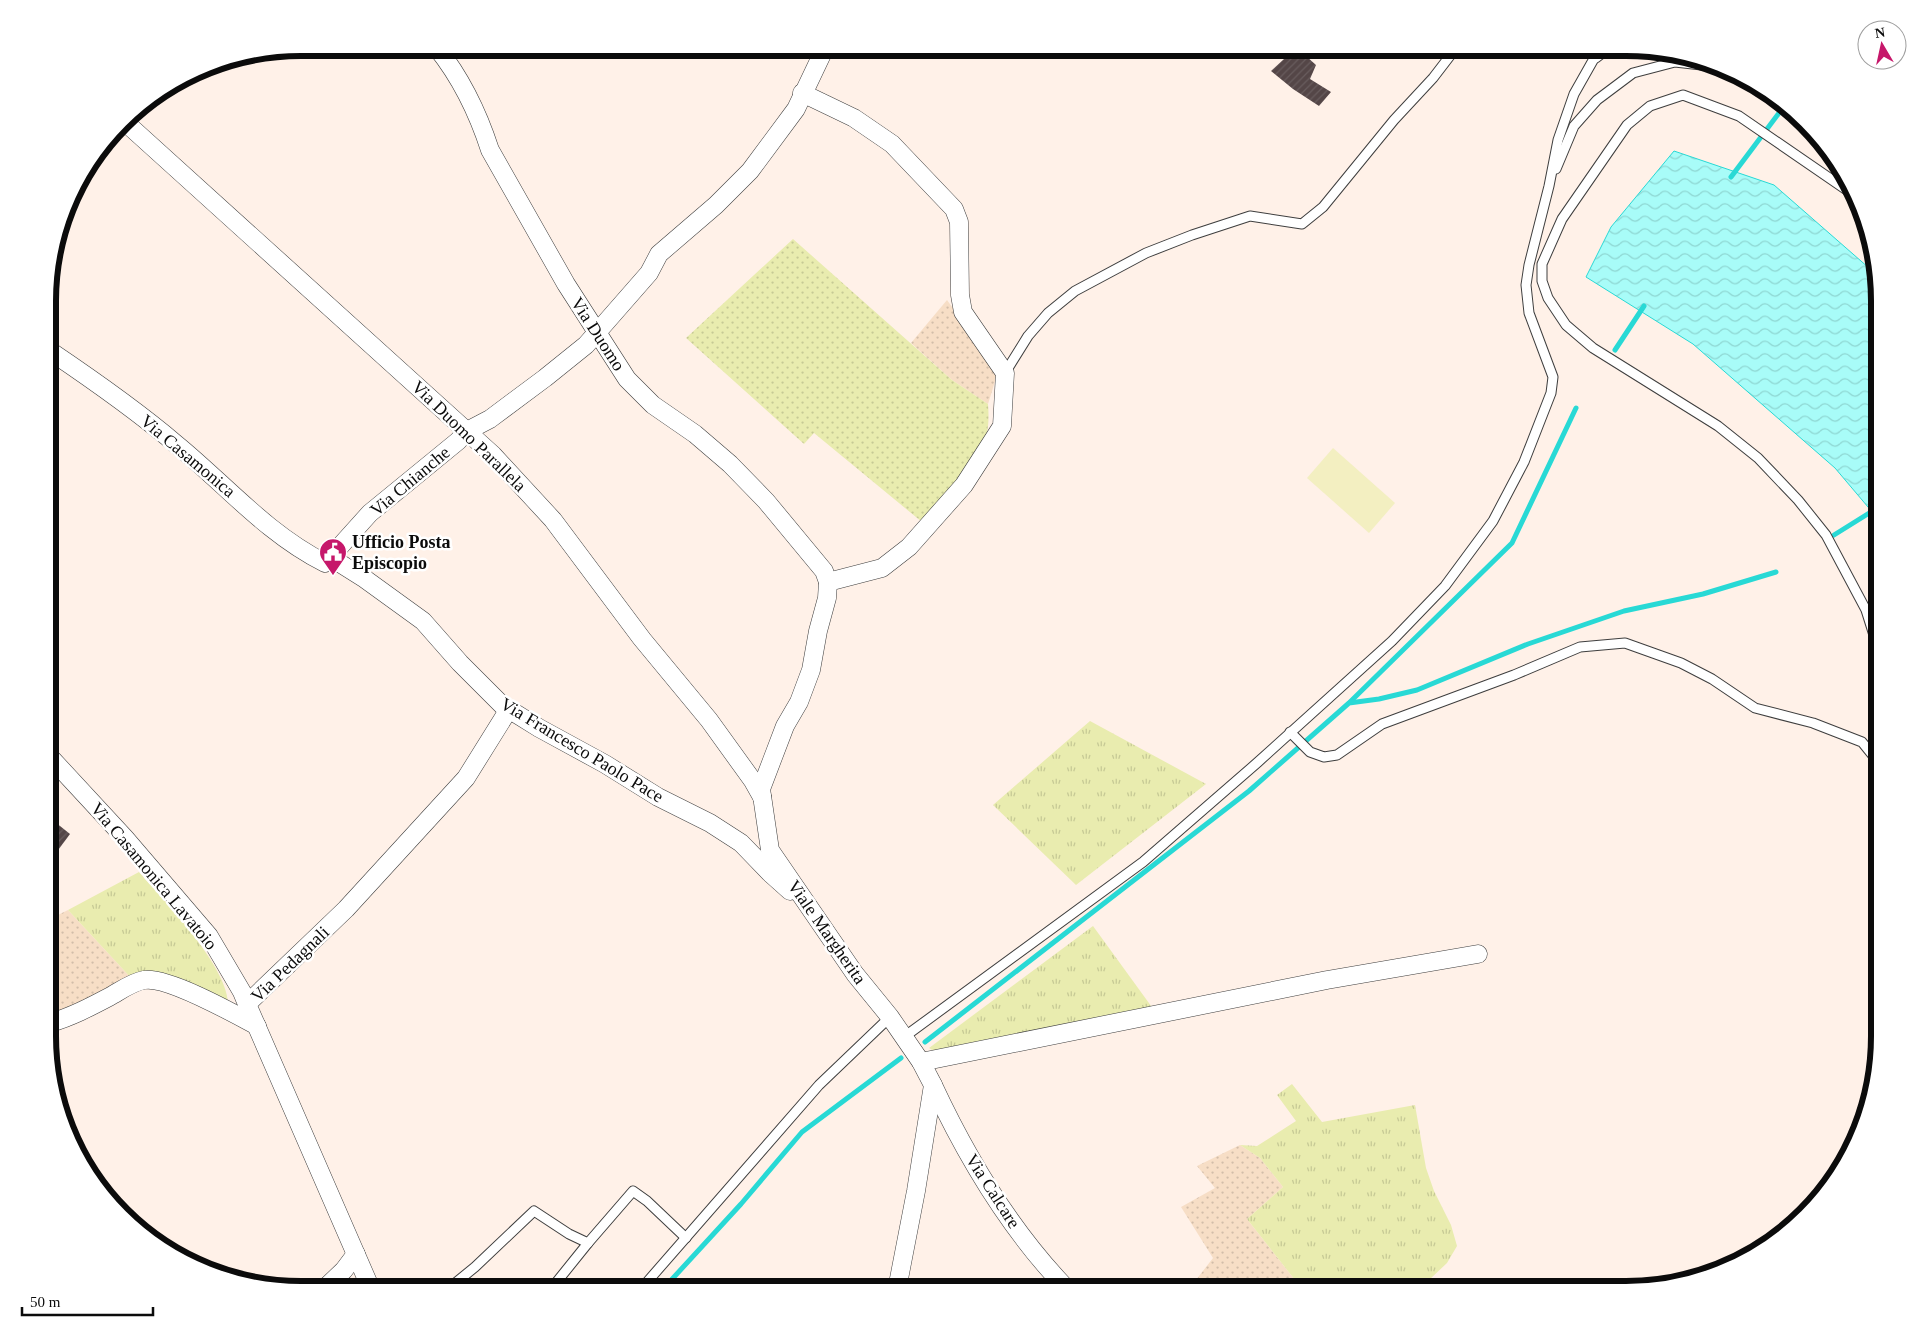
<svg xmlns="http://www.w3.org/2000/svg" width="1927" height="1337" font-family="'Times New Roman',serif">
	<style>
		.farmland { fill: url(#farmland-dots) }
		.grass { fill: url(#grass-tufts) }
		.garden { fill: url(#garden-dots) }
		.pitch { fill: #f3efc1 }
		.water { fill: url(#water-waves); stroke: #28d9d5 }
		.lines { fill: none; stroke-linecap: round; stroke-linejoin: round }
		.stream { stroke: #28d9d5; stroke-width: 5 }
		.building { fill: url(#building-hatch) }
		.service-casing { stroke: #3e3e3e; stroke-width: 11 }
		.minor-casing { stroke: #3e3e3e; stroke-width: 19 }
		.service { stroke: #fff; stroke-width: 9 }
		.minor { stroke: #fff; stroke-width: 18 }
		.labels { text-anchor: middle; stroke-width: 5; stroke-linejoin: round; paint-order: stroke }
		.street-label { font-size: 18px; fill: #0b0b0b; stroke: #fff }
		.poi-label { font-size: 18px; font-weight: bold; fill: #0b0b0b; stroke: #fff; text-anchor: start }
		.rim { fill: none; stroke: #0b0b0b; stroke-width: 6 }
	</style>
	<defs>
		<pattern id="farmland-dots" width="8" height="8" patternUnits="userSpaceOnUse" patternTransform="scale(1.25)"><rect width="8" height="8" fill="#f7dec6"/><path d="M2 2h.1M6 6h.1" fill="none" stroke="#d2bda9" stroke-width="1.8" stroke-linecap="round"/></pattern>
		<pattern id="grass-tufts" width="24" height="20" patternUnits="userSpaceOnUse" patternTransform="scale(1.25)"><rect width="24" height="20" fill="#e9ecaf"/><path d="M3 7l-1-3M5 7V3M7 7l1-3M15 17l-1-3M17 17v-4M19 17l1-3" fill="none" stroke="#c6c995"/></pattern>
		<pattern id="garden-dots" width="8" height="8" patternUnits="userSpaceOnUse" patternTransform="scale(1.25)"><rect width="8" height="8" fill="#e9ecaf"/><path d="M2 2h.1M6 6h.1" fill="none" stroke="#c6c995" stroke-width="1.8" stroke-linecap="round"/></pattern>
		<pattern id="water-waves" width="16" height="10" patternUnits="userSpaceOnUse" patternTransform="scale(1.25)"><rect width="16" height="10" fill="#a8fcf8"/><path d="M0 5q4-4 8 0t8 0" fill="none" stroke="#8fd7d3"/></pattern>
		<pattern id="building-hatch" width="6" height="6" patternUnits="userSpaceOnUse" patternTransform="scale(1.25)"><rect width="6" height="6" fill="#544647"/><path d="M-1 1l2-2M0 6l6-6M5 7l2-2" fill="none" stroke="#685c5d"/></pattern>
	</defs>
	<rect width="100%" height="100%" fill="#fff1e8"/>
	<!-- farmland -->
	<g class="farmland">
		<polygon points="947,300 978,343 997,375 988,404 952,380 911,343"/>
		<polygon points="68,910 132,979 50,1018 50,919"/>
		<polygon points="1240,1145 1260,1158 1283,1187 1247,1219 1302,1289 1189,1289 1213,1258 1181,1207 1215,1188 1197,1166"/>
	</g>
	<!-- grass -->
	<g class="grass">
		<polygon points="1090,721 1206,784 1076,885 993,805"/>
		<path d="M139 872C164 900 226 965 228 1002L132 979 68 910Z"/>
		<polygon points="1093,926 1154,1010 937,1053 929,1048"/>
		<polygon points="1292,1084 1322,1122 1415,1105 1426,1168 1434,1191 1451,1225 1457,1246 1447,1263 1429,1280 1425,1289 1302,1289 1247,1219 1283,1187 1260,1158 1240,1145 1257,1146 1296,1121 1277,1095"/>
	</g>
	<!-- garden -->
	<path class="garden" d="M793 239 952 380 988 404C989 416 989 431 984 443 974 471 942 499 922 522L814 433 804 444 686 338Z"/>
	<!-- pitch -->
	<polygon class="pitch" points="1333,448 1395,503 1369,533 1307,478"/>
	<!-- water -->
	<polygon class="water" points="1674,151 1774,185 1877,275 1879,285 1879,520 1835,468 1693,344 1586,277 1611,227"/>
	<g class="lines">
		<!-- stream -->
		<g class="stream">
			<polyline points="1731,177 1785,105"/>
			<polyline points="1615,350 1644,306"/>
			<polyline points="1834,535 1879,507"/>
			<polyline points="1350,702 1512,543 1576,408"/>
			<polyline points="925,1042 1249,791 1349,703 1379,699 1417,690 1528,644 1624,611 1703,594 1776,572"/>
			<polyline points="663,1289 741,1204 802,1132 901,1058"/>
		</g>
	</g>
	<!-- building -->
	<g class="building">
		<polygon points="1264,48 1297,48 1316,65 1310,79 1331,92 1319,106 1293,89 1271,71 1284,59"/>
		<polygon points="50,818 70,834 50,861"/>
	</g>
	<g class="lines">
		<!-- service casing -->
		<g class="service-casing">
			<g id="service">
				<polyline points="1596,58 1609,48"/>
				<polyline points="1777,98 1781,101"/>
				<polyline points="1556,169 1574,126 1597,100 1633,73 1675,62 1719,67"/>
				<polyline points="1854,195 1739,116 1683,95 1650,106 1627,125 1562,219 1542,264 1542,281 1548,298 1566,325 1593,348 1718,426 1758,458 1798,500 1826,535 1866,610 1879,651"/>
				<polyline points="1005,373 1028,336 1048,313 1075,291 1146,253 1192,235 1250,216 1302,224 1323,207 1394,120 1433,78 1456,48"/>
				<polyline points="1290,732 1310,752 1324,757 1337,755 1382,724 1514,675 1580,647 1625,643 1681,663 1712,679 1755,708 1813,723 1862,742 1879,763"/>
				<polyline points="904,1037 1143,862 1258,762 1392,641 1445,586 1493,521 1524,462 1551,393 1553,377 1529,313 1526,285 1529,265 1549,186 1558,140 1574,94 1600,48"/>
				<polyline points="448,1289 475,1267 534,1211 569,1234 588,1243"/>
				<polyline points="551,1289 588,1243 633,1191 647,1201 686,1238"/>
				<polyline points="641,1289 819,1085 890,1017"/>
			</g>
		</g>
		<!-- minor casing -->
		<g class="minor-casing">
			<g id="minor">
				<path d="M437 48C461 78 478 113 490 150L566 284 627 379 653 405 695 434 730 464 766 501 824 571 828 582 827 598 818 631 811 670 799 702 785 726 761 789 770 850 855 974 890 1017 921 1062 933 1085 916 1191 897 1289"/>
				<polyline points="802,93 854,118 892,144 954,209 959,222 960,295 963,312 1005,373 1002,426 964,485 909,547 882,568 828,582"/>
				<polyline points="125,122 493,455 553,520 642,639 709,720 753,781 762,797"/>
				<path d="M50 351C93 380 136 410 176 444 225 484 267 534 325 563L370 513 458 441 467 431 490 419 545 378 586 345 649 273 659 254 716 205 750 171 796 109 825 48"/>
				<polyline points="330,557 365,579 423,621 460,663 502,705 539,728 605,764 658,797 710,823 741,843 771,874 790,891"/>
				<polyline points="50,757 125,838 209,936 242,992 247,1004"/>
				<path d="M50 1023C71 1017 90 1007 109 997 120 991 132 982 144 980 167 976 235 1014 257 1026"/>
				<polyline points="921,1062 1327,980 1478,954"/>
				<path d="M933 1085C967 1158 1011 1231 1067 1289"/>
				<polyline points="324,1289 344,1270 356,1254"/>
				<polyline points="371,1289 247,1004 346,909 466,778 509,709"/>
			</g>
		</g>
		<!-- service -->
		<use href="#service" class="service"/>
		<!-- minor -->
		<use href="#minor" class="minor"/>
	</g>
	<!-- icons -->
	<defs>
		<g id="civic-pin" transform="scale(1.4375)"><path d="M0 17L-7.5 6A9.5 9.5 0 1 1 7.5 6Z" fill="#c6176a" stroke="#fff"/><path d="M-.6-6.5H3V-4.5H.6V-3L4-1V1h2V6H-6V1h2V-1L-.6-3ZM-1.2 2.5V6h2.4V2.5Z" fill="#fff"/></g>
	</defs>
	<g fill-rule="evenodd">
		<use href="#civic-pin" x="333" y="552"/>
	</g>
	<g class="labels">
		<!-- street labels -->
		<g class="street-label">
			<text transform="translate(598 334) rotate(57)" y="6">Via Duomo</text>
			<text transform="translate(469 436) rotate(44)" y="6">Via Duomo Parallela</text>
			<text transform="translate(188 456) rotate(40)" y="6">Via Casamonica</text>
			<text transform="translate(410 481) rotate(-40)" y="6">Via Chianche</text>
			<text transform="translate(582 750) rotate(31)" y="6">Via Francesco Paolo Pace</text>
			<text transform="translate(154 876) rotate(50)" y="6">Via Casamonica Lavatoio</text>
			<text transform="translate(827 932) rotate(55)" y="6">Viale Margherita</text>
			<text transform="translate(290 964) rotate(-44)" y="6">Via Pedagnali</text>
			<text transform="translate(993 1191) rotate(57)" y="6">Via Calcare</text>
		</g>
		<!-- poi labels -->
		<g class="poi-label">
			<text x="352" y="548">Ufficio Posta<tspan x="352" dy="21">Episcopio</tspan></text>
		</g>
	</g>
	<!-- crop -->
	<path d="M0 0H1927V1337H0ZM301 56H1626A245 245 0 0 1 1871 301V1036A245 245 0 0 1 1626 1281H301A245 245 0 0 1 56 1036V301A245 245 0 0 1 301 56Z" fill="#fff" fill-rule="evenodd"/>
	<path class="rim" d="M301 56H1626A245 245 0 0 1 1871 301V1036A245 245 0 0 1 1626 1281H301A245 245 0 0 1 56 1036V301A245 245 0 0 1 301 56Z"/>
	<!-- north arrow -->
	<g transform="translate(1882 45) rotate(351)"><circle r="24" fill="#ffffff" stroke="#9d9d9d"/>
	<path d="M0-4L9 19L0 12L-9 19Z" fill="#c6176a"/>
	<text y="-8" font-size="14" font-weight="bold" text-anchor="middle" fill="#0b0b0b">N</text>
	</g>
	<!-- scale -->
	<path d="M22 1307v8h131v-8" fill="none" stroke="#0b0b0b" stroke-width="2.5"/>
	<text x="30" y="1307" font-size="15" fill="#0b0b0b" stroke="#ffffff" stroke-width="4" paint-order="stroke">50 m</text>
</svg>
